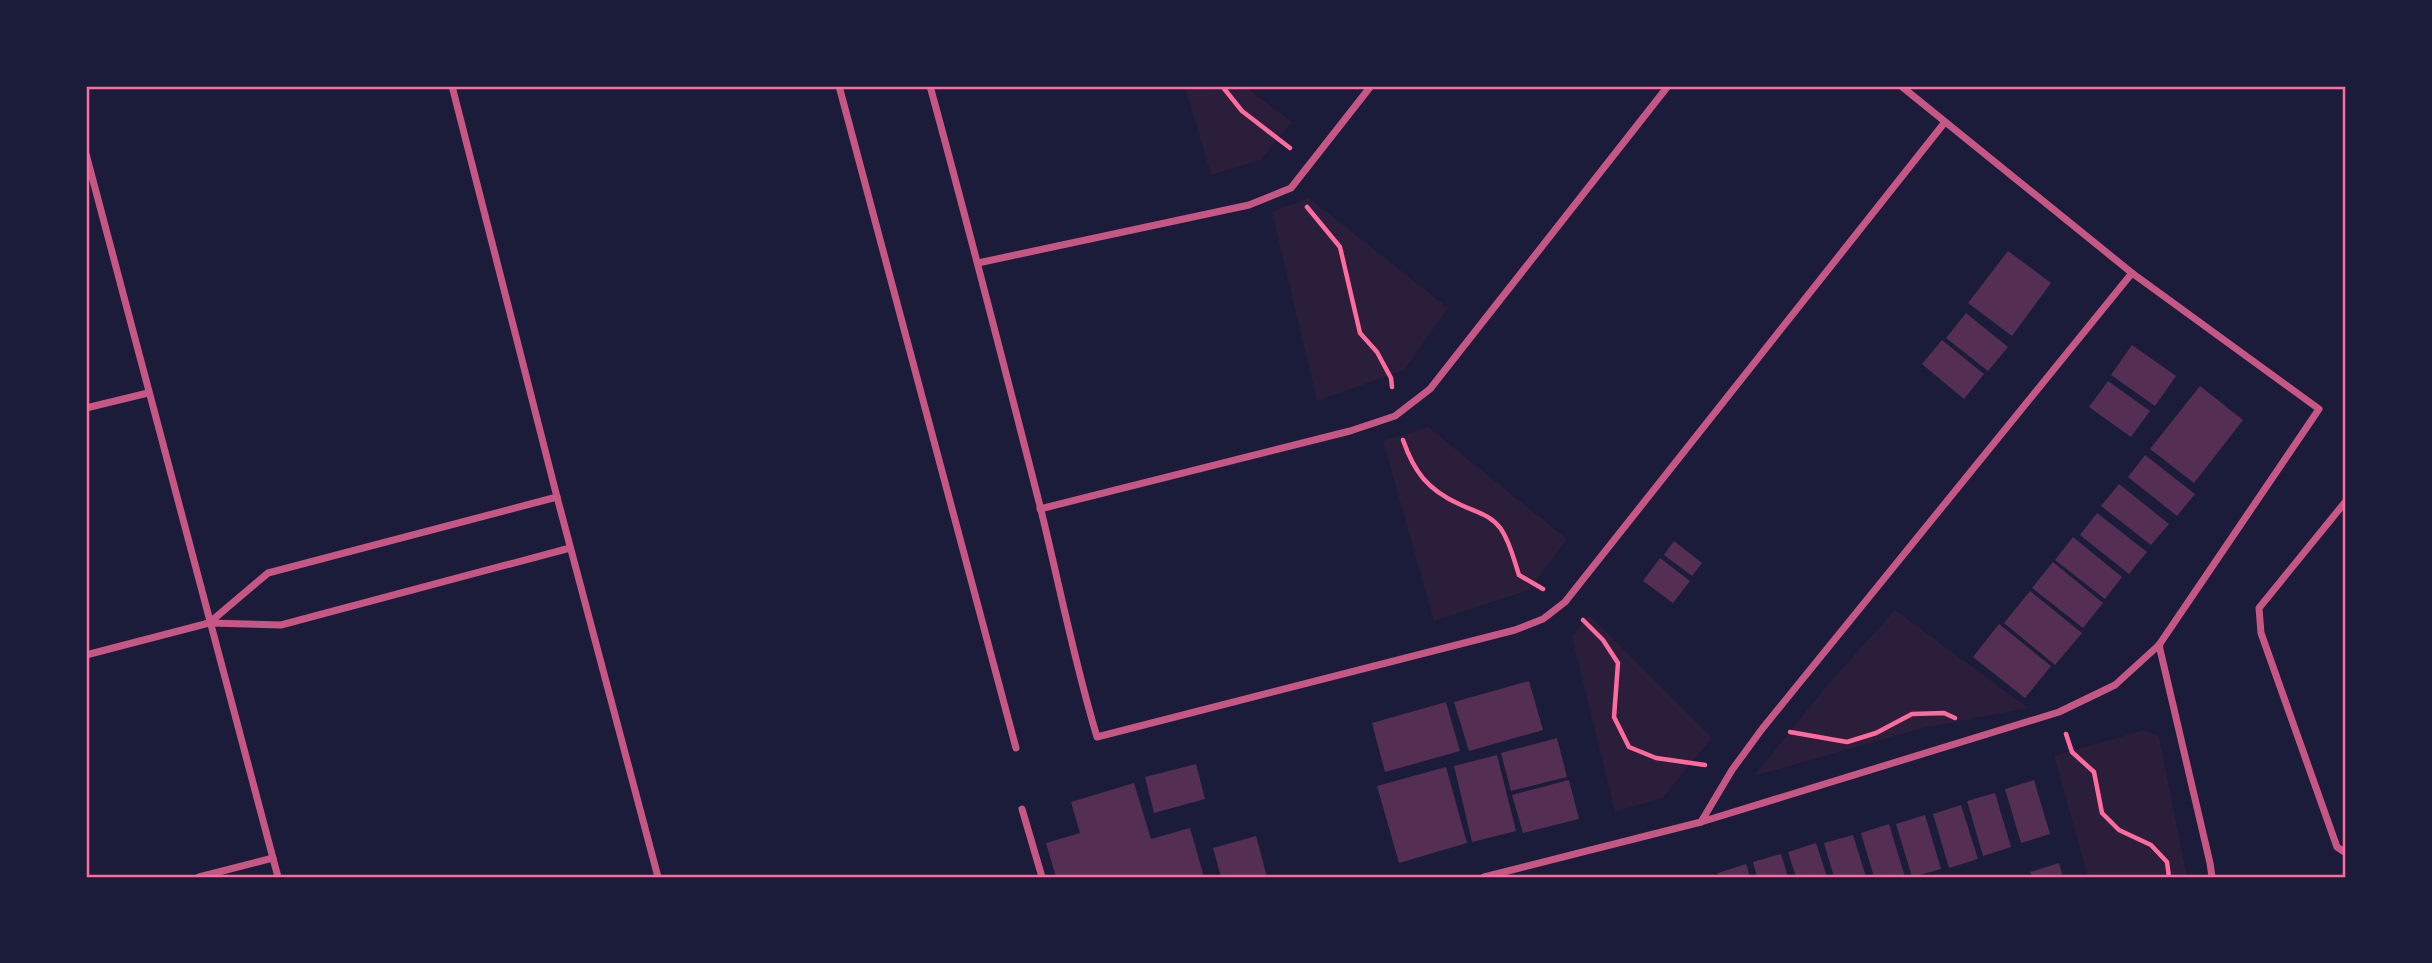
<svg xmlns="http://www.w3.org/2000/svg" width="2432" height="963" font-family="Inter,sans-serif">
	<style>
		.green { fill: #2a1e3b }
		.building { fill: #542f53 }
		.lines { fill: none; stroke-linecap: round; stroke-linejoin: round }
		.path { stroke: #ff6b9d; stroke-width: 4.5 }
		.minor { stroke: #c65784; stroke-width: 7 }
		.neatline { fill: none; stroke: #ff6b9d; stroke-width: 2.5 }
	</style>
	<rect width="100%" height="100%" fill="#1b1b3a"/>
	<!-- green -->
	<g class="green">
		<polygon points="1185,86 1244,86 1292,122 1260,160 1211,175"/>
		<polygon points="1309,198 1448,308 1404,370 1317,401 1272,212"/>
		<polygon points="1428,427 1567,539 1529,590 1434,621 1383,441"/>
		<polygon points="1895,610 2028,708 1923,728 1754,776 1830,682"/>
		<polygon points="1589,615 1712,738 1662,798 1615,812 1572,637"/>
		<polygon points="2144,730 2159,737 2187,877 2088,877 2054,756"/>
	</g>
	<!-- building -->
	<g class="building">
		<polygon points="2008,251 2051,283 2012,336 1968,303"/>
		<polygon points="1966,313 2008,347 1988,371 1946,338"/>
		<polygon points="1942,340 1984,374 1964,399 1922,364"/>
		<polygon points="2132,345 2176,376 2155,406 2111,375"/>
		<polygon points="2108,381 2150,411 2131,437 2089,407"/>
		<polygon points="2200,386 2243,420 2194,483 2150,449"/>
		<polygon points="2145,455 2195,494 2177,516 2128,477"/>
		<polygon points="2119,484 2169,524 2151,545 2101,506"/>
		<polygon points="2097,513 2147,552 2129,574 2080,535"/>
		<polygon points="2073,537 2122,577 2105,599 2055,560"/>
		<polygon points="1674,541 1702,563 1692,576 1664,555"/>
		<polygon points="1660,558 1690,581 1673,603 1643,581"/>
		<polygon points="2053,562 2103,603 2083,628 2032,588"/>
		<polygon points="2030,591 2082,633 2055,665 2004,623"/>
		<polygon points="1999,624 2051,666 2025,698 1973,657"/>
		<polygon points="1529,681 1543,730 1469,751 1454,702"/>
		<polygon points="1446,702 1460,751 1385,772 1372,723"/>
		<polygon points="1557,738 1567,777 1511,791 1501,753"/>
		<polygon points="1497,755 1516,831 1472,842 1454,766"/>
		<polygon points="1196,764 1205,799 1154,813 1145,777"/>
		<polygon points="1446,767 1467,843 1399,863 1377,786"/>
		<polygon points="1569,780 1579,819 1523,833 1512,795"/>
		<polygon points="2034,780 2050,834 2021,843 2005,789"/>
		<polygon points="1134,783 1151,839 1190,828 1204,877 1056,877 1046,843 1080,833 1071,802"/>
		<polygon points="1995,793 2011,847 1983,856 1967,801"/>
		<polygon points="1961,805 1978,859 1949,868 1933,814"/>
		<polygon points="1925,815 1941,869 1912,877 1896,824"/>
		<polygon points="1889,824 1905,877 1874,877 1861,833"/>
		<polygon points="1853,835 1866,877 1834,877 1824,843"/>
		<polygon points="1256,836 1267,877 1221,877 1213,848"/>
		<polygon points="1816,843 1827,877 1796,877 1788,852"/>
		<polygon points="1781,854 1788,877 1757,877 1753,862"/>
		<polygon points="2059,863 2063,877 2032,877 2030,872"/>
		<polygon points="1746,864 1750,877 1719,877 1718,873"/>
	</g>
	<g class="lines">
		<!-- path -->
		<g class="path">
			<polyline points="1222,86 1242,111 1290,148"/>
			<polyline points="1307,207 1340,247 1360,333 1377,352 1391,378 1392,387"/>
			<path d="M1403 440C1414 472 1428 490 1459 504 1475 512 1490 514 1501 529 1510 542 1514 560 1519 575L1543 589"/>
			<polyline points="1583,620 1603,640 1618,663 1614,717 1629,747 1656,758 1705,765"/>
			<polyline points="1790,732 1847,742 1876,733 1912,714 1944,713 1955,718"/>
			<polyline points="2066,734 2072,752 2094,772 2102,813 2119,830 2151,845 2167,862 2169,877"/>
		</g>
		<!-- minor -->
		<g class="minor">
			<polyline points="452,86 557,497 658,877"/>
			<polyline points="839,86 1016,748"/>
			<path d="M930 86C968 225 1004 365 1040 506 1059 583 1074 661 1097 737L1515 630 1543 619 1565 602 1945 122"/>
			<polyline points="86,154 278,877"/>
			<polyline points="978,263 1249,205 1291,188 1371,86"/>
			<polyline points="86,408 148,393"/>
			<polyline points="557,497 268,573 209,623 281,625 570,548"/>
			<polyline points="2346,501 2259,608 2261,633 2337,847 2346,853"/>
			<polyline points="1040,509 1350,431 1395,416 1430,389 1668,86"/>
			<polyline points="2159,645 2210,863 2212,877"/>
			<polyline points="86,655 209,623"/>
			<polyline points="1022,809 1042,877"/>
			<polyline points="1701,822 1732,770 1762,729 2132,273"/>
			<polyline points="199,877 273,858"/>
			<polyline points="1484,877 1701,822 2059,712 2115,685 2159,645 2319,409 2132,273 1901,86"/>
		</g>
	</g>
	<!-- border -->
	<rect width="2432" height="963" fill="none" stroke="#1b1b3a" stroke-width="175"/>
	<rect x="88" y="88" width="2256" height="788" class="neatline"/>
</svg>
